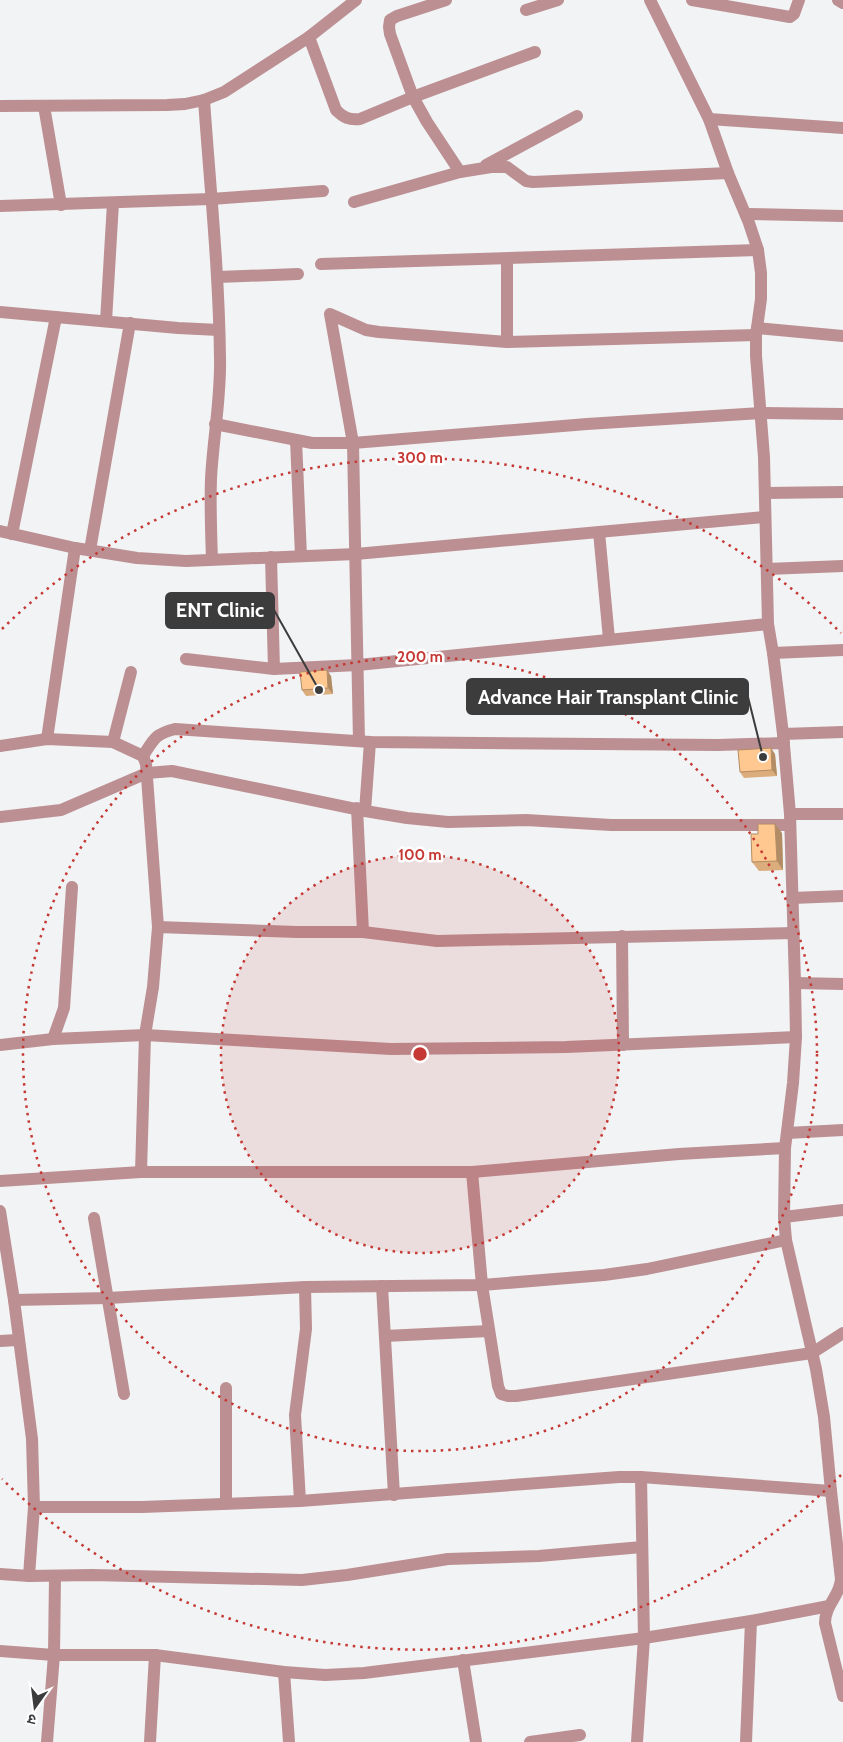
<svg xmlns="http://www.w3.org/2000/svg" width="843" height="1742" font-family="Cabin,'Noto Sans Devanagari',sans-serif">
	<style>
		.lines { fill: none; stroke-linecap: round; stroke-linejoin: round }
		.minor { stroke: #bc8f93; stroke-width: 12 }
		.wall { fill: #dbac7c }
		.shaded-wall { fill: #b28c65 }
		.building { fill: #ffc890; stroke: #b28c65 }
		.ring { fill: none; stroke: #c63833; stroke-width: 2.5; stroke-dasharray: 2.5 5 }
		.centre { fill: #c63833; stroke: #fff; stroke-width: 2.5 }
		.ring-label { font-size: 15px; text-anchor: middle; font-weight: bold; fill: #c63833; stroke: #fff; stroke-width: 5; stroke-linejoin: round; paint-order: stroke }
		.leader { fill: none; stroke: #3c3c3d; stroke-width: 2 }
		.callout-dot { fill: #3c3c3d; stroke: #fff; stroke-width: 2 }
		.callout { fill: #3c3c3d; stroke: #3c3c3d; stroke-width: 2 }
		.callout-label { font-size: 20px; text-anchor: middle; font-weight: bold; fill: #fff }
	</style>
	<rect width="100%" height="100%" fill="#f1f3f5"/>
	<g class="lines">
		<!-- minor -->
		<g class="minor">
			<polyline points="446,0 397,16 390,20 389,27 390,34 413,97 427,122 460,172"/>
			<path d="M650 0 709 119 728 173 749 223 758 250 761 273V299L756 335V356L764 457 768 624 773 653 783 734 790 814 795 983 796 1037 793 1083 785 1148 784 1217 786 1240 816 1369 824 1417 831 1491 841 1579C840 1596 825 1605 825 1623L843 1696"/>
			<polyline points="692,0 790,17 794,14 799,0"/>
			<polyline points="838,0 843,3"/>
			<polyline points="526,10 558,0"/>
			<path d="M309 37 336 110C344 118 349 120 360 119L413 97 535 52"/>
			<path d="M204 100C210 186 219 272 220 358 221 398 213 439 211 479 210 506 211 532 212 559"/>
			<polyline points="0,106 167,105 185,104 204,100 224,92 309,37 356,0"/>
			<polyline points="44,106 61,205"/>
			<polyline points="709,119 843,128"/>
			<polyline points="486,165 577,116"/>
			<polyline points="354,202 460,172 491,167 507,167 526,181 533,182 728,173"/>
			<polyline points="0,206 211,199 323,191"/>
			<polyline points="746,214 843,216"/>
			<polyline points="507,259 507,342"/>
			<polyline points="321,264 758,250"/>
			<polyline points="218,277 298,274"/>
			<polyline points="0,312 178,328 219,330"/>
			<polyline points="106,321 113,203"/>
			<polyline points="757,328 843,336"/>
			<polyline points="215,424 312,443 353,443 587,424 761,413 843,414"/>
			<polyline points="296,440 301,556"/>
			<polyline points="765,493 843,492"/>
			<polyline points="0,531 75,548 137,558 186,561 356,554 765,517"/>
			<polyline points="599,532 609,639"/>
			<polyline points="12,534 56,317"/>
			<polyline points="90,550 130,323"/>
			<polyline points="271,557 274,669"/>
			<polyline points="767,569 843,566"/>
			<polyline points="773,653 843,650"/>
			<polyline points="186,659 274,669 358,665 768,624"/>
			<polyline points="783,734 843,732"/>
			<polyline points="47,739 75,548"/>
			<polyline points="359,741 353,443 330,314 366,330 379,332 507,342 756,335"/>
			<polyline points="113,742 131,672"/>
			<polyline points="0,746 47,739 113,742 143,756 146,764 158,927 153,987 145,1035 141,1172"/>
			<path d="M143 756C154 739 155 734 175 729L370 742 718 745 784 743"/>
			<polyline points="357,808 363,932"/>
			<polyline points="365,811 370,742"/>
			<polyline points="790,814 843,814"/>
			<polyline points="0,817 61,810 147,773 172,771 365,811 407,818 448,822 526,820 611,825 790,825"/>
			<polyline points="792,898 843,896"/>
			<polyline points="158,927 297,932 363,932 437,941 794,933"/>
			<polyline points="622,936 623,1045"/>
			<polyline points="795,983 843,984"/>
			<polyline points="53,1039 64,1008 72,887"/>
			<polyline points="0,1045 53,1039 145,1035 391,1049 566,1047 796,1037"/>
			<polyline points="787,1133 843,1130"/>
			<polyline points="472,1172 482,1285 498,1386 501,1394 508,1396 516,1396 812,1353 843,1333"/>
			<polyline points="0,1181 141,1172 472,1172 679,1154 785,1148"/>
			<polyline points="0,1211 14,1300 32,1439 34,1507 29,1576"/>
			<polyline points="784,1217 843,1210"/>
			<polyline points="94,1218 124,1394"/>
			<polyline points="382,1286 394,1495"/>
			<polyline points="14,1300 108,1298 305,1287 482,1285 604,1275 647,1269 786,1240"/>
			<polyline points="385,1336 489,1331"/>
			<polyline points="0,1341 18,1340"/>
			<polyline points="300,1501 295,1415 306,1329 305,1287"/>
			<polyline points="226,1503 226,1388"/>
			<polyline points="34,1507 142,1507 300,1501 619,1477 641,1477 831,1491"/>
			<polyline points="0,1574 29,1576 92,1575 302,1580 347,1575 448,1559 539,1556 642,1547"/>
			<polyline points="0,1651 54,1655 155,1655 284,1672 325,1675 364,1673 644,1638 751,1621 829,1606"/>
			<polyline points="463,1660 476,1742"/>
			<polyline points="284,1672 289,1742"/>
			<polyline points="47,1742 54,1655 55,1576"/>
			<polyline points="150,1742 155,1655"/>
			<polyline points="530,1742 580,1735"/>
			<polyline points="637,1742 644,1638 641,1477"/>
			<polyline points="746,1742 751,1621"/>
		</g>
	</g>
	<!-- wall -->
	<g class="wall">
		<polygon points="331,676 333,694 306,696 302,690"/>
		<polygon points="775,754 777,776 744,778 740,772"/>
		<polygon points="782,833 783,870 759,871 752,862"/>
	</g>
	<!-- shaded-wall -->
	<g class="shaded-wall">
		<polygon points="327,670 331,676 333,694 328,688"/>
		<polygon points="771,748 775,754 777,776 772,770"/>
		<polygon points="775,824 782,833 783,870 777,861"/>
	</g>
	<!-- building -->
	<g class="building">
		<polygon points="327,670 328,688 302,690 300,672"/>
		<polygon points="771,748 772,770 740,772 738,750"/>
		<polygon points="758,824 775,824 777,861 752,862 751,834 758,834"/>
	</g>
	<!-- distance rings -->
	<circle cx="420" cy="1054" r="199" fill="#c63833" fill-opacity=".12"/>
	<g class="ring">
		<circle cx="420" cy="1054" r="199"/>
		<circle cx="420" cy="1054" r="397"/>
		<path d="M841 1475A596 596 0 0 1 2 1479M2 629A596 596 0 0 1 841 633"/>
	</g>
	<circle cx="420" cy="1054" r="8" class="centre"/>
	<g class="ring-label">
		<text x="420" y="463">300 m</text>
		<text x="420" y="662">200 m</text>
		<text x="420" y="860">100 m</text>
	</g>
	<!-- callouts -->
	<path class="leader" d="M319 690L274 610M763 757L748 697"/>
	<g class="callout-dot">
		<circle cx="319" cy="690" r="5"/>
		<circle cx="763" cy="757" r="5"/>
	</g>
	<g class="callout">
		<rect x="166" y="593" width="108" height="35" rx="5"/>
		<rect x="467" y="679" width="281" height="35" rx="5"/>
	</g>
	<g class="callout-label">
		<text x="220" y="617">ENT Clinic</text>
		<text x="608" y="704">Advance Hair Transplant Clinic</text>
	</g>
	<!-- north arrow -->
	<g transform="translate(35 1707) rotate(194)" stroke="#ffffff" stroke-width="4" paint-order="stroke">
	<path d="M0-4L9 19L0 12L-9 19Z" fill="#3c3c3d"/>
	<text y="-8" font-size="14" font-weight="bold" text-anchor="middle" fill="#3c3c3d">उ</text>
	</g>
</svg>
